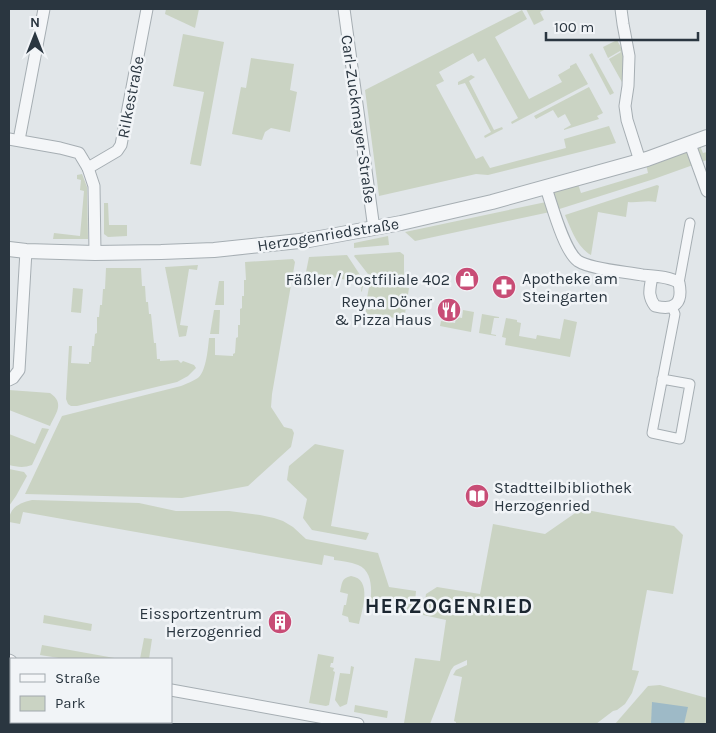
<svg xmlns="http://www.w3.org/2000/svg" width="716" height="733" font-family="Karla,sans-serif">
	<style>
		.green { fill: #cad3c3 }
		.water { fill: #9ebac7 }
		.lines { fill: none; stroke-linecap: round; stroke-linejoin: round }
		.pedestrian-casing { stroke: #a6aeb3; stroke-width: 11 }
		.minor-casing { stroke: #a6aeb3; stroke-width: 13 }
		.tertiary-casing { stroke: #a6aeb3; stroke-width: 16 }
		.pedestrian { stroke: #f4f6f8; stroke-width: 9 }
		.minor { stroke: #f4f6f8; stroke-width: 11 }
		.tertiary { stroke: #f4f6f8; stroke-width: 14 }
		.labels { text-anchor: middle; stroke-width: 5; stroke-linejoin: round; paint-order: stroke }
		.street-label { font-size: 16px; fill: #2a3640; stroke: #f1f4f7 }
		.poi-label { font-size: 16px; fill: #2a3640; stroke: #f1f4f7; text-anchor: end }
		.district-label { font-size: 21px; font-weight: bold; letter-spacing: 1px; fill: #1c2731; stroke: #f1f4f7 }
	</style>
	<rect width="100%" height="100%" fill="#e1e6e9"/>
	<!-- green -->
	<g class="green">
		<polygon points="166,9 199,9 195,28 165,14"/>
		<polygon points="526,9 546,9 540,12 544,20 534,25"/>
		<polygon points="522,10 527,19 495,37 529,99 562,82 558,75 570,68 570,66 576,63 588,84 512,124 511,122 518,118 485,58 478,62 473,53 439,72 444,81 436,85 476,159 483,156 490,168 566,148 564,139 609,126 616,143 488,175 476,174 379,196 365,90"/>
		<polygon points="183,34 224,42 201,166 190,164 204,92 173,86"/>
		<polygon points="617,40 624,53 623,84 609,59 621,52 620,51 608,58 603,47"/>
		<polygon points="592,53 614,93 610,95 589,55"/>
		<polygon points="251,58 294,64 290,90 297,92 290,132 271,128 265,132 262,140 232,134 241,87 246,88"/>
		<polygon points="471,75 475,77 469,81 494,130 502,127 503,129 485,138 484,136 491,132 465,83 458,85 458,82"/>
		<polygon points="589,87 603,113 597,116 599,119 564,130 564,129 571,125 565,114 558,118 553,110 536,119 534,116"/>
		<polygon points="700,146 703,153 707,152 707,160 654,179 550,212 415,241 405,232 546,202 545,194 578,184 581,193 648,173 646,164"/>
		<polygon points="82,174 87,187 88,239 53,239 54,233 80,236 84,191 80,190 81,180 77,179 77,175"/>
		<path d="M657 185 659 186 656 202C646 200 638 203 628 202L626 217 598 212 591 255C577 247 571 229 565 215Z"/>
		<polygon points="104,203 108,203 109,225 127,225 127,236 108,237 104,234"/>
		<polygon points="388,236 389,245 354,248 354,243"/>
		<polygon points="400,252 404,255 404,276 403,278 399,280 368,274 354,256 355,255"/>
		<polygon points="347,255 364,281 362,291 361,292 362,283 306,272 309,257"/>
		<path d="M293 259 295 262 272 394 271 407 284 427 292 429 294 433 291 447 248 486 182 498 25 494 62 416 181 386C186 384 194 381 199 377 206 370 208 349 209 338H215V355L233 356V354L235 353 236 338 238 337V325H240V309L242 308V296H244V280H246L245 262Z"/>
		<polygon points="198,265 197,270 189,269 180,325 188,326 186,336 179,337 165,267"/>
		<polygon points="106,268 141,268 142,286 145,286 146,302 148,302 149,314 151,314 154,343 156,343 157,359 160,359 160,361 178,360 181,363 183,361 194,365 196,368 188,376 177,382 77,406 71,406 68,404 66,399 69,346 72,346 71,363 89,364 89,362 91,362 92,346 94,346 95,334 97,333 97,317 99,317 100,305 102,305 103,289 105,289"/>
		<polygon points="219,281 224,281 224,305 215,305"/>
		<polygon points="375,282 409,288 404,320 375,314 372,316 367,314 365,309 369,287 371,283"/>
		<polygon points="73,288 83,289 81,313 71,312"/>
		<polygon points="214,310 220,310 219,334 210,334"/>
		<polygon points="463,310 474,312 471,332 440,326 441,321 455,323 456,317 462,318"/>
		<polygon points="482,314 499,317 499,318 494,318 491,334 496,335 496,336 479,333"/>
		<polygon points="506,318 517,320 517,322 521,323 519,336 536,339 537,335 560,339 564,319 577,322 570,357 505,345 506,338 502,337"/>
		<path d="M9 390 50 393C65 403 56 413 50 426L9 410Z"/>
		<path d="M42 428 49 429 32 465C24 468 17 467 9 465V434L35 444Z"/>
		<polygon points="315,444 344,450 331,526 369,533 366,540 312,530 303,518 307,499 287,480 289,466"/>
		<polygon points="9,469 24,472 27,476 16,496 9,506"/>
		<path d="M32 500 139 503 176 511H229L260 515 274 518 283 521 293 527 306 539 378 553 389 587 416 591 414 613 370 605C372 591 373 571 358 565 350 562 342 561 334 560V557L324 555 322 565 23 512 20 524 9 522C9 507 20 503 32 500Z"/>
		<polygon points="581,509 674,526 683,535 673,594 647,590 632,670 639,671 632,693 625,704 617,710 613,711 596,724 456,724 456,722 454,721 462,677 453,675 456,670 467,665 467,660 454,666 451,670 430,724 404,723 415,658 440,661 446,620 423,615 426,594 437,587 480,594 493,524 545,534"/>
		<path d="M351 576C373 579 362 610 359 624L349 622 348 617 342 615 344 605H346L348 594 340 592C342 584 341 578 351 576Z"/>
		<polygon points="44,615 92,624 91,631 43,623"/>
		<polygon points="144,638 152,639 149,659 140,659"/>
		<polygon points="42,645 120,659 65,659 40,655"/>
		<polygon points="318,654 334,657 333,663 331,663 330,667 334,668 333,671 335,672 329,705 326,706 309,703"/>
		<polygon points="351,666 354,667 347,704 340,707 335,700 340,673 350,674"/>
		<polygon points="660,685 707,698 707,724 615,724 648,686"/>
		<polygon points="355,705 388,711 387,718 354,712"/>
	</g>
	<!-- water -->
	<polygon class="water" points="652,702 688,707 684,724 651,724"/>
	<g class="lines">
		<!-- pedestrian casing -->
		<g class="pedestrian-casing">
			<g id="pedestrian">
				<polyline points="679,283 690,223"/>
				<polyline points="662,379 690,384 680,439 652,433 675,314 672,307"/>
			</g>
		</g>
		<!-- minor casing -->
		<g class="minor-casing">
			<g id="minor">
				<polyline points="344,9 374,229"/>
				<polyline points="621,9 623,24 629,56 628,86 625,106 627,120 640,161"/>
				<polyline points="9,139 60,148 79,153 88,168 94,186 95,253"/>
				<polyline points="19,140 44,9"/>
				<polyline points="690,144 707,191"/>
				<polyline points="88,168 117,151 121,145 147,9"/>
				<path d="M546 188C552 205 564 251 578 261 590 269 627 272 642 275 653 276 670 276 679 283 683 303 675 311 655 306 647 295 650 289 652 276"/>
				<polyline points="9,380 13,378 19,370 26,251"/>
				<polyline points="9,660 11,661"/>
				<polyline points="171,690 358,724"/>
			</g>
		</g>
		<!-- tertiary casing -->
		<g class="tertiary-casing">
			<polyline id="tertiary" points="9,249 26,251 95,253 161,252 214,250 309,240 401,223 492,202 647,159 707,137"/>
		</g>
		<!-- pedestrian -->
		<use href="#pedestrian" class="pedestrian"/>
		<!-- minor -->
		<use href="#minor" class="minor"/>
		<!-- tertiary -->
		<use href="#tertiary" class="tertiary"/>
	</g>
	<!-- icons -->
	<defs>
		<g id="shop-disc" transform="scale(1.25)"><circle r="9.5" fill="#c84d76" stroke="#f1f4f7"/><path d="M-5-2.5h2.3a2.7 3.5 0 0 1 5.4 0H5L5.5 6h-11ZM-1.5-2.5h3a1.5 2.3 0 0 0-3 0Z" fill="#fff"/></g>
		<g id="pharmacy-disc" transform="scale(1.25)"><circle r="9.5" fill="#c84d76" stroke="#f1f4f7"/><path d="M-2-6h4v4h4v4h-4v4h-4v-4h-4v-4h4Z" fill="#fff"/></g>
		<g id="restaurant-disc" transform="scale(1.25)"><circle r="9.5" fill="#c84d76" stroke="#f1f4f7"/><path d="M-5-6h1v4h1v-4h1v4h1v-4h1v5L-1.5 .5V6h-2V.5L-5-1ZM5-6V6H3V1.5H1.5Q1.5-4 5-6Z" fill="#fff"/></g>
		<g id="library-disc" transform="scale(1.25)"><circle r="9.5" fill="#c84d76" stroke="#f1f4f7"/><path d="M-6-4Q-3-5.5-.7-3.5V5Q-3 3-6 4ZM6-4Q3-5.5 .7-3.5V5Q3 3 6 4Z" fill="#fff"/></g>
		<g id="building-disc" transform="scale(1.25)"><circle r="9.5" fill="#c84d76" stroke="#f1f4f7"/><path d="M-4-6H4V6H1V3H-1V6H-4ZM-2.5-4.3h1.7v1.8h-1.7ZM.8-4.3h1.7v1.8H.8ZM-2.5-1h1.7V.8h-1.7ZM.8-1h1.7V.8H.8Z" fill="#fff"/></g>
	</defs>
	<g fill-rule="evenodd">
		<use href="#shop-disc" x="467" y="279"/>
		<use href="#pharmacy-disc" x="504" y="287"/>
		<use href="#restaurant-disc" x="449" y="310"/>
		<use href="#library-disc" x="477" y="496"/>
		<use href="#building-disc" x="280" y="622"/>
	</g>
	<g class="labels">
		<!-- street labels -->
		<g class="street-label">
			<text transform="translate(130 97) rotate(-79)" y="6">Rilkestraße</text>
			<text transform="translate(359 119) rotate(82)" y="6">Carl-Zuckmayer-Straße</text>
			<text transform="translate(328 234) rotate(-9)" y="6">Herzogenriedstraße</text>
		</g>
		<!-- poi labels -->
		<g class="poi-label">
			<text x="522" y="284" text-anchor="start">Apotheke am<tspan x="522" dy="18">Steingarten</tspan></text>
			<text x="450" y="285">Fäßler / Postfiliale 402</text>
			<text x="432" y="307">Reyna Döner<tspan x="432" dy="18">&amp; Pizza Haus</tspan></text>
			<text x="494" y="493" text-anchor="start">Stadtteilbibliothek<tspan x="494" dy="18">Herzogenried</tspan></text>
			<text x="262" y="619">Eissportzentrum<tspan x="262" dy="18">Herzogenried</tspan></text>
		</g>
		<!-- district labels -->
		<g class="district-label">
			<text x="449" y="613">HERZOGENRIED</text>
		</g>
	</g>
	<!-- border -->
	<rect width="716" height="733" fill="none" stroke="#2a3640" stroke-width="20"/>
	<!-- legend -->
	<rect x="10" y="658" width="162" height="65" fill="#f1f4f7" stroke="#a1a8ae"/>
	<rect x="20" y="674" width="25" height="8" fill="#f4f6f8" stroke="#a1a8ae"/>
	<text x="55" y="683" font-size="15" fill="#2a3640">Straße</text>
	<rect x="20" y="696" width="25" height="15" fill="#cad3c3" stroke="#a1a8ae"/>
	<text x="55" y="708" font-size="15" fill="#2a3640">Park</text>
	<!-- north arrow -->
	<g transform="translate(35 35)" stroke="#f1f4f7" stroke-width="4" paint-order="stroke">
	<path d="M0-4L9 19L0 12L-9 19Z" fill="#2a3640"/>
	<text y="-8" font-size="14" font-weight="bold" text-anchor="middle" fill="#2a3640">N</text>
	</g>
	<!-- scale -->
	<path d="M546 32v8h152v-8" fill="none" stroke="#2a3640" stroke-width="2.5"/>
	<text x="554" y="32" font-size="15" fill="#2a3640" stroke="#f1f4f7" stroke-width="4" paint-order="stroke">100 m</text>
</svg>
